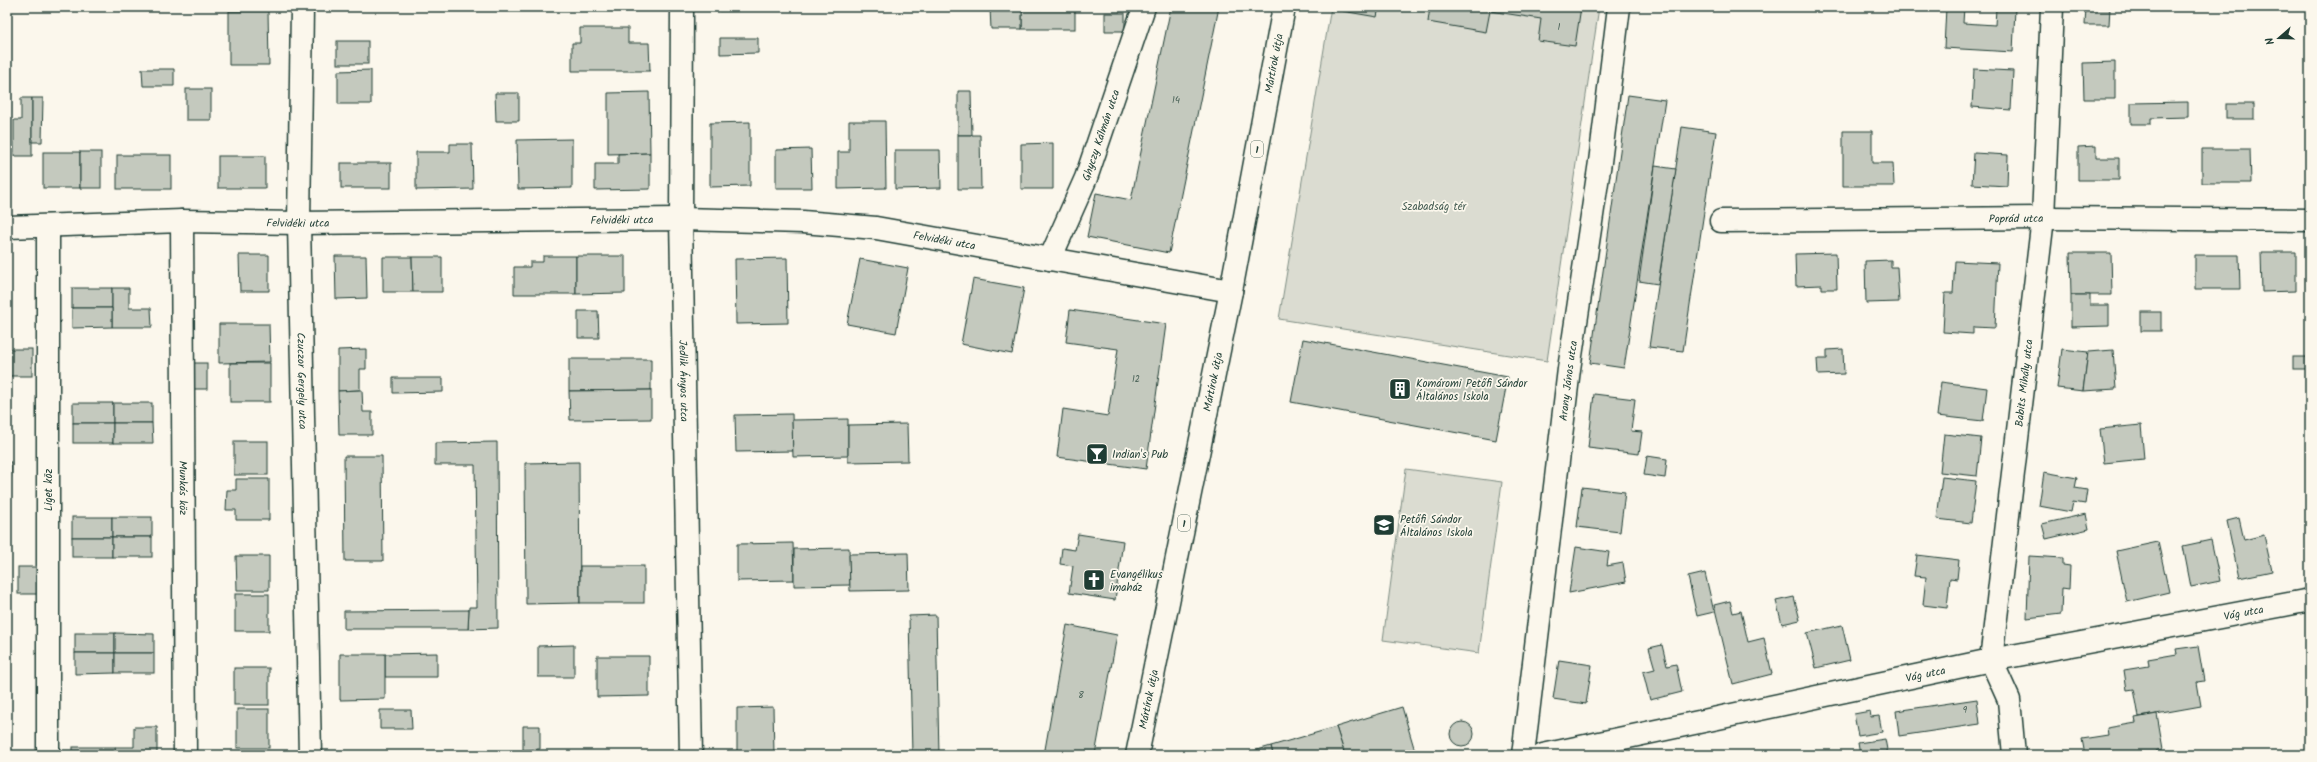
<svg xmlns="http://www.w3.org/2000/svg" width="2317" height="762" font-family="Kalam,sans-serif">
	<style>
		.green { fill: #dbdcd1; stroke: #7d8c82 }
		.building { fill: #c4c9be; stroke: #1f3d34 }
		.lines { fill: none; stroke-linecap: round; stroke-linejoin: round }
		.minor-casing { stroke: #1f3d34; stroke-width: 25 }
		.major-casing { stroke: #1f3d34; stroke-width: 25 }
		.minor { stroke: #fbf7ec; stroke-width: 22 }
		.major { stroke: #fbf7ec; stroke-width: 22 }
		.labels { text-anchor: middle; stroke-width: 3.5; stroke-linejoin: round; paint-order: stroke }
		.number-label { font-size: 9px; fill: #486056 }
		.shield { fill: #fbf7ec; stroke: #61756b; stroke-width: 1 }
		.shield-label { font-size: 10px; font-weight: bold; fill: #1f3d34 }
		.street-label { font-size: 11px; fill: #1f3d34; stroke: #fbf7ec }
		.park-label { font-size: 11px; fill: #455d53; stroke: #fbf7ec }
		.poi-label { font-size: 11px; fill: #1f3d34; stroke: #fbf7ec; text-anchor: start }
	</style>
	<rect width="100%" height="100%" fill="#fbf7ec"/>
	<filter id="ink" filterUnits="userSpaceOnUse"><feTurbulence type="fractalNoise" baseFrequency=".025" numOctaves="2"/><feDisplacementMap in="SourceGraphic" scale="8" xChannelSelector="R" yChannelSelector="G"/><feConvolveMatrix kernelMatrix="1 2 1 2 8 2 1 2 1" color-interpolation-filters="sRGB"/></filter>
	<g filter="url(#ink)">
		<!-- green -->
		<g class="green">
			<polygon points="1331,7 1599,7 1547,361 1279,319"/>
			<polygon points="1406,469 1502,482 1479,653 1383,640"/>
		</g>
		<!-- building -->
		<g class="building">
			<polygon points="720,7 759,7 759,10 720,11"/>
			<rect x="1022" y="7" width="53" height="22"/>
			<polygon points="1171,7 1219,7 1169,253 1087,237 1096,193 1131,200"/>
			<polygon points="1343,7 1379,7 1377,17 1342,11"/>
			<polygon points="1430,7 1581,7 1575,46 1538,41 1541,19 1490,11 1486,32 1428,22"/>
			<polygon points="1946,7 1964,7 1963,23 1995,25 1996,8 2015,8 2013,52 1944,48"/>
			<polygon points="2086,7 2110,7 2109,25 2085,25"/>
			<polygon points="990,8 1022,8 1022,29 991,29"/>
			<polygon points="229,11 268,11 269,65 229,65"/>
			<rect x="1105" y="13" width="20" height="18"/>
			<rect x="2309" y="14" width="1" height="17"/>
			<polygon points="580,28 628,28 628,43 649,43 650,71 572,71 572,43 580,43"/>
			<polygon points="720,38 758,38 758,53 720,54"/>
			<rect x="337" y="41" width="31" height="23"/>
			<polygon points="2115,62 2115,99 2084,99 2083,63"/>
			<polygon points="142,69 174,69 174,86 143,86"/>
			<polygon points="1974,69 2013,71 2011,110 1972,107"/>
			<polygon points="371,70 371,104 338,104 338,71"/>
			<rect x="186" y="89" width="25" height="31"/>
			<polygon points="958,91 971,91 972,135 958,135"/>
			<polygon points="649,92 650,153 608,154 608,93"/>
			<polygon points="495,93 519,93 519,121 496,121"/>
			<polygon points="1628,95 1665,100 1624,368 1590,363"/>
			<polygon points="21,98 32,98 32,156 14,156 14,120 21,120"/>
			<polygon points="32,98 43,98 42,142 32,142"/>
			<polygon points="2188,102 2188,117 2151,118 2151,124 2131,124 2131,103"/>
			<rect x="2226" y="104" width="28" height="15"/>
			<polygon points="849,121 885,121 886,188 838,189 838,152 849,152"/>
			<polygon points="750,122 750,186 710,187 710,123"/>
			<polygon points="1682,127 1716,132 1683,351 1649,347"/>
			<polygon points="1843,131 1872,131 1872,163 1893,163 1894,186 1843,186"/>
			<polygon points="958,135 980,135 981,189 958,189"/>
			<polygon points="572,139 572,188 518,189 517,140"/>
			<polygon points="1053,143 1053,189 1021,189 1021,144"/>
			<polygon points="450,144 472,144 473,189 416,190 416,152 450,152"/>
			<polygon points="2096,146 2096,158 2119,158 2119,180 2078,180 2078,147"/>
			<polygon points="811,149 812,188 776,188 776,150"/>
			<polygon points="2202,149 2250,149 2251,183 2202,183"/>
			<polygon points="895,150 940,150 941,188 895,189"/>
			<rect x="43" y="152" width="37" height="36"/>
			<rect x="80" y="152" width="21" height="36"/>
			<polygon points="650,153 650,189 595,190 595,164 618,164 618,154"/>
			<polygon points="1974,153 2008,155 2007,186 1972,184"/>
			<rect x="117" y="155" width="54" height="34"/>
			<rect x="218" y="156" width="47" height="32"/>
			<rect x="341" y="163" width="50" height="25"/>
			<polygon points="1655,166 1676,169 1658,284 1639,281"/>
			<polygon points="2261,252 2296,252 2296,291 2262,292"/>
			<rect x="2308" y="252" width="2" height="38"/>
			<polygon points="1836,253 1837,289 1822,289 1822,285 1796,286 1795,254"/>
			<polygon points="2070,253 2111,253 2112,295 2071,295"/>
			<polygon points="239,255 269,255 269,291 240,291"/>
			<polygon points="2195,255 2239,255 2240,289 2195,289"/>
			<polygon points="335,256 366,256 367,298 336,299"/>
			<polygon points="543,256 576,256 576,294 514,294 514,267 530,267 530,262 543,262"/>
			<polygon points="576,256 625,256 625,293 576,294"/>
			<polygon points="383,257 412,257 413,292 383,292"/>
			<polygon points="412,257 442,257 442,292 413,292"/>
			<polygon points="787,258 788,323 736,324 735,259"/>
			<polygon points="860,259 908,268 896,333 847,324"/>
			<polygon points="1891,260 1891,267 1897,267 1899,302 1866,303 1865,261"/>
			<polygon points="1955,261 1998,263 1995,328 1973,327 1973,334 1943,332 1945,293 1953,293"/>
			<polygon points="973,279 1024,288 1012,354 961,344"/>
			<rect x="72" y="288" width="40" height="20"/>
			<polygon points="112,288 129,288 129,308 151,308 152,327 112,327"/>
			<polygon points="2071,295 2090,295 2090,305 2109,305 2109,326 2071,327"/>
			<polygon points="72,308 112,308 112,327 72,328"/>
			<polygon points="1070,310 1166,324 1146,469 1057,457 1063,409 1108,416 1118,349 1066,342"/>
			<polygon points="578,311 598,311 599,338 578,338"/>
			<rect x="2141" y="312" width="20" height="19"/>
			<polygon points="219,324 269,324 270,362 219,363"/>
			<polygon points="1303,339 1508,377 1496,440 1291,402"/>
			<rect x="7" y="349" width="25" height="27"/>
			<polygon points="366,349 366,369 360,369 360,390 338,391 338,350"/>
			<polygon points="1843,349 1844,374 1818,375 1817,359 1827,359 1827,350"/>
			<polygon points="2062,349 2088,352 2083,391 2057,388"/>
			<polygon points="2113,350 2116,389 2083,391 2088,352"/>
			<rect x="2293" y="357" width="17" height="12"/>
			<polygon points="569,359 651,359 651,390 569,391"/>
			<rect x="190" y="363" width="17" height="26"/>
			<rect x="230" y="363" width="40" height="39"/>
			<polygon points="393,378 443,378 443,392 393,393"/>
			<polygon points="1941,382 1987,388 1983,421 1937,416"/>
			<polygon points="360,390 362,390 363,412 372,412 372,435 339,435 338,391"/>
			<polygon points="651,390 651,419 570,420 569,391"/>
			<polygon points="1594,394 1635,399 1631,431 1642,432 1639,454 1588,448"/>
			<rect x="73" y="403" width="40" height="20"/>
			<rect x="113" y="403" width="39" height="20"/>
			<polygon points="792,414 793,451 736,452 735,415"/>
			<polygon points="848,419 848,456 793,457 792,420"/>
			<rect x="73" y="423" width="40" height="20"/>
			<polygon points="113,423 152,423 153,443 113,443"/>
			<polygon points="907,424 908,461 848,462 848,425"/>
			<polygon points="2141,425 2144,459 2104,463 2100,429"/>
			<polygon points="1944,434 1981,438 1977,476 1940,472"/>
			<rect x="234" y="441" width="34" height="34"/>
			<polygon points="497,442 498,628 468,629 469,607 477,607 475,465 435,465 435,443"/>
			<polygon points="344,456 382,456 383,561 345,561"/>
			<polygon points="1647,456 1667,459 1665,478 1644,475"/>
			<rect x="7" y="462" width="4" height="15"/>
			<polygon points="579,462 580,603 526,604 525,463"/>
			<polygon points="2044,472 2077,478 2075,488 2087,490 2085,504 2073,502 2071,512 2039,506"/>
			<polygon points="1942,477 1976,481 1971,523 1937,519"/>
			<polygon points="236,479 269,479 269,520 236,520 236,510 226,510 227,490 236,490"/>
			<polygon points="1582,487 1625,492 1620,532 1577,527"/>
			<polygon points="2086,514 2089,529 2046,539 2042,524"/>
			<rect x="72" y="517" width="40" height="20"/>
			<rect x="112" y="517" width="40" height="20"/>
			<polygon points="2239,518 2244,540 2264,535 2272,571 2239,578 2227,521"/>
			<polygon points="1078,534 1123,541 1115,600 1069,593 1073,566 1060,564 1062,548 1075,550"/>
			<rect x="72" y="537" width="40" height="20"/>
			<rect x="112" y="537" width="40" height="20"/>
			<polygon points="2211,540 2220,581 2191,587 2183,546"/>
			<polygon points="2158,542 2169,592 2127,602 2116,551"/>
			<polygon points="793,543 794,580 737,581 737,544"/>
			<polygon points="1576,547 1609,552 1607,566 1623,563 1626,582 1569,593"/>
			<polygon points="849,548 850,585 794,586 794,549"/>
			<polygon points="908,553 909,590 850,591 849,554"/>
			<polygon points="1917,555 1959,560 1957,579 1950,578 1947,608 1923,605 1926,577 1914,576"/>
			<polygon points="236,556 269,556 269,590 237,590"/>
			<polygon points="2029,556 2063,558 2063,565 2070,566 2069,589 2062,588 2061,614 2027,618"/>
			<rect x="580" y="566" width="64" height="37"/>
			<rect x="18" y="567" width="23" height="27"/>
			<polygon points="1705,573 1714,612 1697,616 1688,577"/>
			<rect x="235" y="594" width="34" height="37"/>
			<polygon points="1794,597 1800,620 1782,624 1776,601"/>
			<polygon points="1730,601 1733,613 1741,611 1748,642 1764,638 1772,674 1733,684 1714,605"/>
			<polygon points="469,610 468,629 344,629 344,611"/>
			<polygon points="936,615 939,755 912,755 909,616"/>
			<polygon points="1067,625 1117,635 1095,755 1044,755"/>
			<polygon points="1842,625 1850,660 1816,668 1807,633"/>
			<rect x="75" y="633" width="40" height="20"/>
			<polygon points="115,633 154,634 154,653 115,653"/>
			<polygon points="574,645 574,677 538,677 538,646"/>
			<polygon points="1662,645 1667,666 1676,664 1682,692 1650,700 1643,672 1655,669 1649,648"/>
			<polygon points="2198,646 2204,681 2197,682 2201,706 2139,717 2134,689 2127,690 2124,670 2149,666 2148,659 2177,654 2176,649"/>
			<polygon points="75,653 115,653 115,673 75,674"/>
			<rect x="115" y="653" width="39" height="20"/>
			<polygon points="437,653 437,677 385,677 385,654"/>
			<polygon points="340,654 385,654 385,699 340,700"/>
			<polygon points="597,656 649,656 649,696 597,697"/>
			<polygon points="1559,660 1592,665 1586,704 1553,699"/>
			<rect x="234" y="668" width="35" height="37"/>
			<polygon points="1977,699 1980,724 1899,736 1896,711"/>
			<polygon points="773,707 774,755 737,755 737,708"/>
			<polygon points="1402,707 1415,751 1401,755 1345,755 1336,727"/>
			<rect x="237" y="709" width="32" height="39"/>
			<polygon points="380,710 411,710 412,729 380,729"/>
			<polygon points="1870,711 1871,717 1879,716 1882,732 1858,736 1854,714"/>
			<polygon points="2157,714 2163,749 2156,751 2156,755 2085,755 2082,739 2108,735 2107,728 2136,723 2135,718"/>
			<circle cx="1462" cy="734" r="12"/>
			<polygon points="523,726 540,726 540,749 523,750"/>
			<polygon points="134,727 157,727 157,755 115,755 115,747 134,747"/>
			<polygon points="1336,727 1345,755 1273,755 1271,746"/>
			<polygon points="1885,739 1888,755 1860,755 1858,743"/>
			<polygon points="1271,746 1273,755 1240,755"/>
			<rect x="73" y="747" width="42" height="8"/>
			<rect x="336" y="754" width="31" height="1"/>
		</g>
		<g class="lines">
			<!-- minor casing -->
			<g class="minor-casing">
				<g id="minor">
					<path id="s1" d="M302 7 299 223 310 755"/>
					<path id="s2" d="M682 7 681 219 691 755"/>
					<path id="s3" d="M182 221 185 755"/>
					<path id="s4" d="M1721 221 2043 218 2310 220"/>
					<path id="s5" d="M7 227 182 221 299 223 681 219 803 222 876 228 1231 291"/>
					<path id="s6" d="M1050 259 1086 178 1144 7"/>
					<polyline points="48,755 48,226"/>
					<path id="s7" d="M1523 755 1569 369 1600 162 1619 7"/>
					<path id="s8" d="M1543 755 1991 660 2310 600"/>
					<path id="s9" d="M2014 755 2009 700 1991 660 2043 218 2052 7"/>
				</g>
			</g>
			<!-- major casing -->
			<g class="major-casing">
				<g id="major">
					<path id="s10" d="M1137 755 1231 291 1284 7"/>
				</g>
			</g>
			<!-- minor -->
			<use href="#minor" class="minor"/>
			<!-- major -->
			<use href="#major" class="major"/>
		</g>
	</g>
	<!-- icons -->
	<defs>
		<g id="building-square" transform="scale(1.15)"><rect x="-9" y="-9" width="18" height="18" rx="4" fill="#1f3d34" stroke="#fbf7ec"/><path d="M-4-6H4V6H1V3H-1V6H-4ZM-2.5-4.3h1.7v1.8h-1.7ZM.8-4.3h1.7v1.8H.8ZM-2.5-1h1.7V.8h-1.7ZM.8-1h1.7V.8H.8Z" fill="#fff"/></g>
		<g id="bar-square" transform="scale(1.15)"><rect x="-9" y="-9" width="18" height="18" rx="4" fill="#1f3d34" stroke="#fbf7ec"/><path d="M-6-5H6L.8 .8V4.5H3.5V6h-7V4.5H-.8V.8Z" fill="#fff"/></g>
		<g id="school-square" transform="scale(1.15)"><rect x="-9" y="-9" width="18" height="18" rx="4" fill="#1f3d34" stroke="#fbf7ec"/><path d="M0-5L7-2L0 1L-7-2ZM-4 1L0 2.5L4 1V4Q0 6-4 4Z" fill="#fff"/></g>
		<g id="church-square" transform="scale(1.15)"><rect x="-9" y="-9" width="18" height="18" rx="4" fill="#1f3d34" stroke="#fbf7ec"/><path d="M-1.2-6h2.4v3.5h3.3v2.4h-3.3V6h-2.4V-.1h-3.3v-2.4h3.3Z" fill="#fff"/></g>
	</defs>
	<g fill-rule="evenodd">
		<use href="#building-square" x="1400" y="389"/>
		<use href="#bar-square" x="1097" y="454"/>
		<use href="#school-square" x="1384" y="525"/>
		<use href="#church-square" x="1094" y="580"/>
	</g>
	<g class="labels">
		<!-- number labels -->
		<g class="number-label">
			<text x="1559" y="30">1</text>
			<text x="1176" y="103">14</text>
			<text x="1136" y="382">12</text>
			<text x="1081" y="698">8</text>
			<text x="1965" y="713">9</text>
		</g>
		<!-- shield labels -->
		<g class="shield">
			<rect x="1251" y="141" width="12" height="16" rx="3"/>
			<rect x="1178" y="515" width="12" height="16" rx="3"/>
		</g>
		<g class="shield-label">
			<text x="1257" y="153">1</text>
			<text x="1184" y="527">1</text>
		</g>
		<!-- street labels -->
		<g class="street-label">
			<text dy="4" stroke="none"><textPath href="#s10" startOffset="705">Mártírok útja</textPath></text>
			<text dy="4" stroke="none"><textPath href="#s6" startOffset="134">Ghyczy Kálmán utca</textPath></text>
			<text dy="4" stroke="none"><textPath href="#s4" startOffset="295">Poprád utca</textPath></text>
			<text dy="4" stroke="none"><textPath href="#s5" startOffset="615">Felvidéki utca</textPath></text>
			<text dy="4" stroke="none"><textPath href="#s5" startOffset="291">Felvidéki utca</textPath></text>
			<text dy="4" stroke="none"><textPath href="#s5" startOffset="939">Felvidéki utca</textPath></text>
			<text dy="4" stroke="none"><textPath href="#s1" startOffset="374">Czuczor Gergely utca</textPath></text>
			<text dy="4" stroke="none"><textPath href="#s2" startOffset="374">Jedlik Ányos utca</textPath></text>
			<text dy="4" stroke="none"><textPath href="#s10" startOffset="381">Mártírok útja</textPath></text>
			<text dy="4" stroke="none"><textPath href="#s7" startOffset="377">Arany János utca</textPath></text>
			<text dy="4" stroke="none"><textPath href="#s9" startOffset="378">Babits Mihály utca</textPath></text>
			<text dy="4" stroke="none"><textPath href="#s3" startOffset="267">Munkás köz</textPath></text>
			<text transform="translate(48 490) rotate(-90)" y="4">Liget köz</text>
			<text dy="4" stroke="none"><textPath href="#s8" startOffset="715">Vág utca</textPath></text>
			<text dy="4" stroke="none"><textPath href="#s8" startOffset="391">Vág utca</textPath></text>
			<text dy="4" stroke="none"><textPath href="#s10" startOffset="57">Mártírok útja</textPath></text>
		</g>
		<!-- park labels -->
		<g class="park-label">
			<text x="1434" y="210">Szabadság tér</text>
		</g>
		<!-- poi labels -->
		<g class="poi-label">
			<text x="1416" y="387">Komáromi Petőfi Sándor<tspan x="1416" dy="13">Általános Iskola</tspan></text>
			<text x="1112" y="458">Indian's Pub</text>
			<text x="1400" y="523">Petőfi Sándor<tspan x="1400" dy="13">Általános Iskola</tspan></text>
			<text x="1110" y="578">Evangélikus<tspan x="1110" dy="13">imaház</tspan></text>
		</g>
	</g>
	<!-- margin -->
	<rect width="2317" height="762" fill="none" stroke="#fbf7ec" stroke-width="24"/>
	<rect x="12" y="12" width="2293" height="738" fill="none" stroke="#1f3d34" stroke-width="1.5" filter="url(#ink)"/>
	<!-- north arrow -->
	<g transform="translate(2279 38) rotate(250)" stroke="#fbf7ec" stroke-width="3" paint-order="stroke">
	<path d="M0-3L7 15L0 10L-7 15Z" fill="#1f3d34"/>
	<text y="-6" font-size="11" font-weight="bold" text-anchor="middle" fill="#1f3d34">N</text>
	</g>
</svg>
